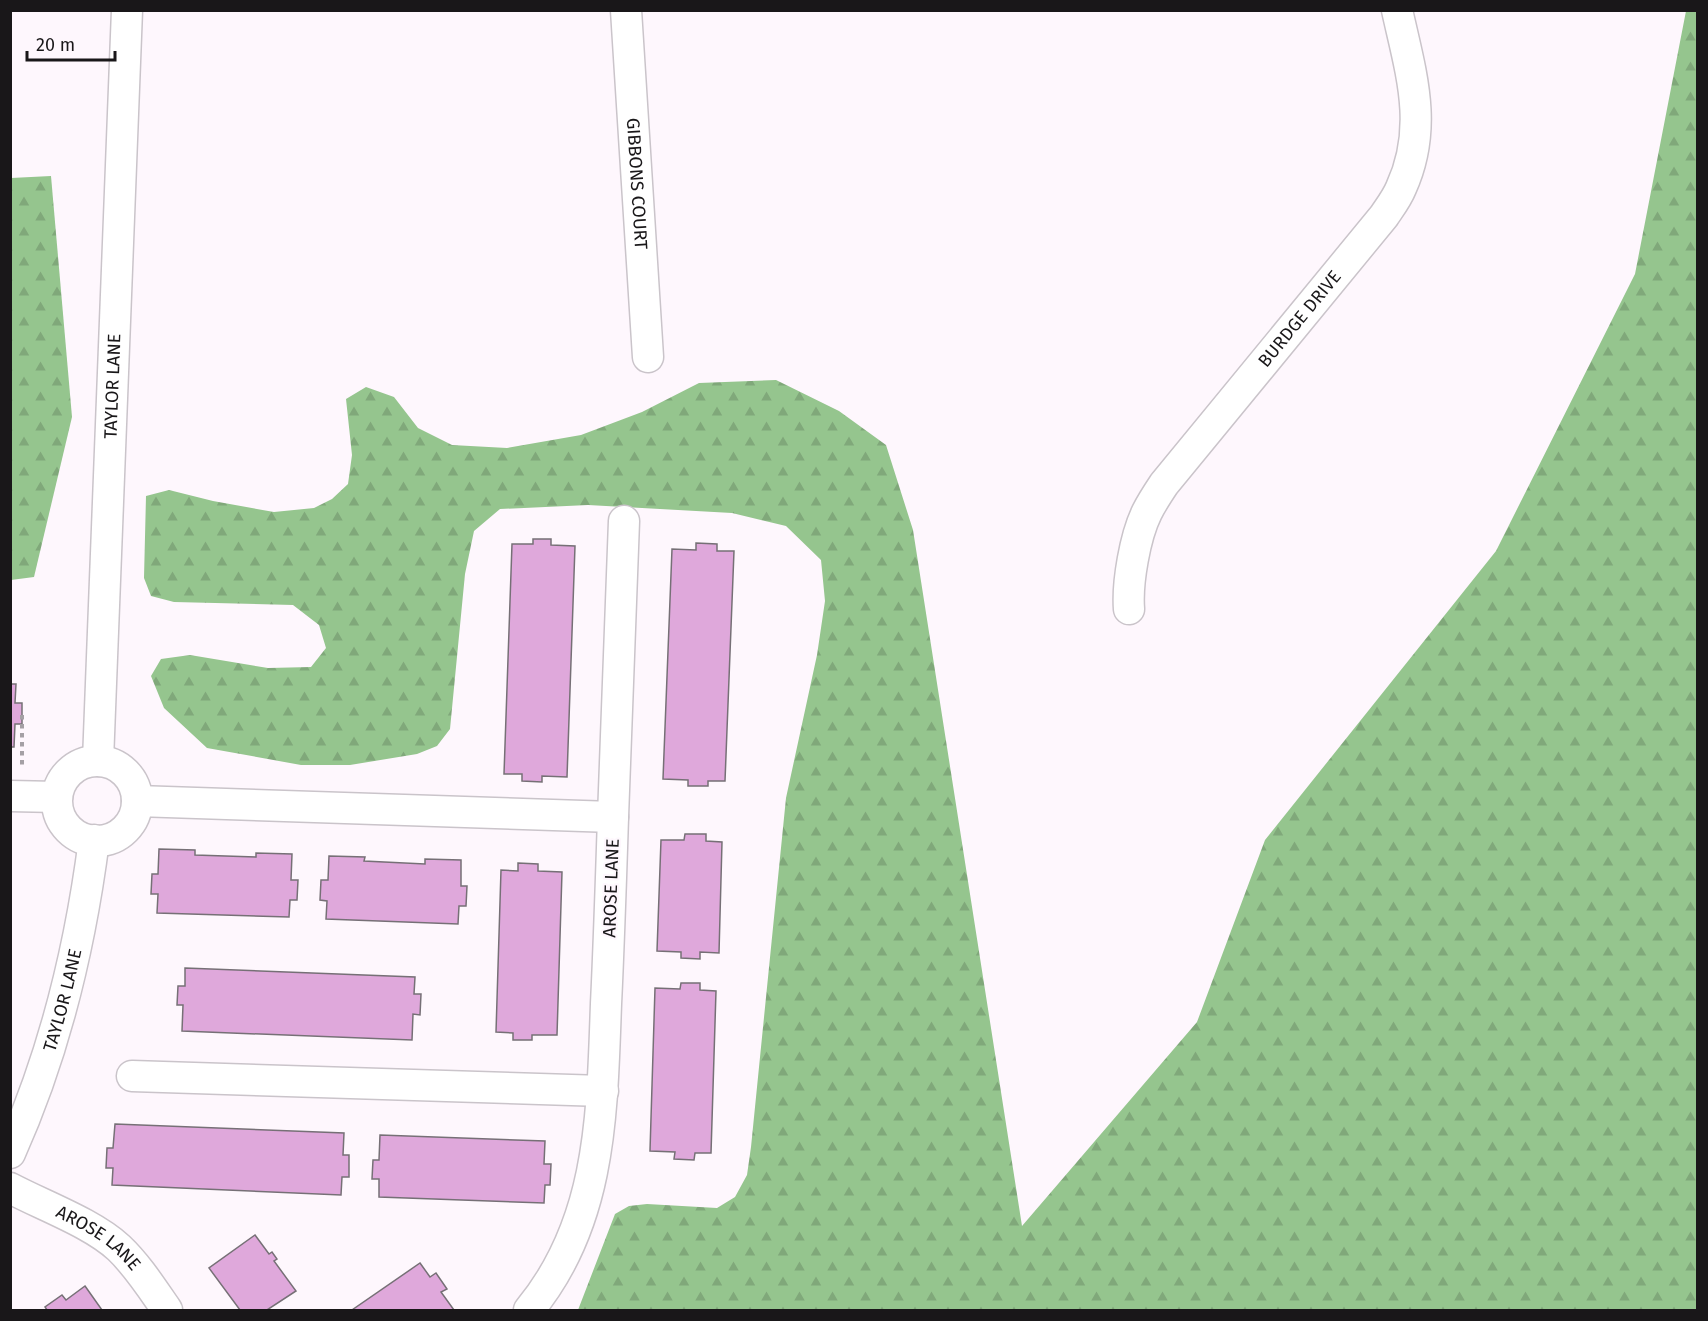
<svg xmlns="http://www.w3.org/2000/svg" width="1708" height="1321" font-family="'Fira Sans',sans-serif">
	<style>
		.forest { fill: url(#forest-firs) }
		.building { fill: #dfa8db; stroke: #767076; stroke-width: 1.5 }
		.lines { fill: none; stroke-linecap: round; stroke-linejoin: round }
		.minor-casing { stroke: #cac4ca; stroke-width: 33 }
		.path { stroke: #a5a0a5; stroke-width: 4; stroke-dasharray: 4.5 4.5; stroke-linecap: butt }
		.minor { stroke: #fff; stroke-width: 30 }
		.labels { text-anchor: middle; stroke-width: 4.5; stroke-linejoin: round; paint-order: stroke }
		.street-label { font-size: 18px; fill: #191719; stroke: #fef7fd }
	</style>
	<defs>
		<pattern id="forest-firs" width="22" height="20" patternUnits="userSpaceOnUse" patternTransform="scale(1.5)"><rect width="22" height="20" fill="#95c58e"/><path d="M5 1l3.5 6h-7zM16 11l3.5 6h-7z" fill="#80a87a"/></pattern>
	</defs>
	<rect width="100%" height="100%" fill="#fef7fd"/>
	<!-- forest -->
	<g class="forest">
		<polygon points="1686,11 1697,11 1697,1310 578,1310 615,1214 629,1206 647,1204 717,1208 735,1197 747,1175 751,1147 786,798 817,655 825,601 821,560 786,526 732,513 588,505 500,509 474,531 465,574 450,729 437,746 417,754 350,765 301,765 207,748 164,708 151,676 161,659 190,655 268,668 311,667 326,648 319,625 293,605 174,602 151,596 144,578 146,496 169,490 213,501 274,512 314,508 332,499 348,484 352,455 346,399 366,387 394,397 418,428 452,445 507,448 581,435 642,412 699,383 776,380 839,411 886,445 913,530 1022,1226 1197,1022 1265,840 1496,551 1635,274"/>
		<polygon points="51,176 72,417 34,577 11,580 11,178"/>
	</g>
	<!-- building -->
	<g class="building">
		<polygon points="533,539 551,539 551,545 575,546 567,777 542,776 542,782 522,781 522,774 504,774 512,544 533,544"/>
		<polygon points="696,543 717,544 717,551 734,551 725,781 708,781 708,786 688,786 688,780 663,779 672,549 696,550"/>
		<polygon points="10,684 16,684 15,703 22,703 22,724 15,724 14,747 10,747"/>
		<polygon points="685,834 706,834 706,841 722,842 719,953 700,952 700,959 681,958 681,952 657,951 661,840 684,840"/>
		<polygon points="159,849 195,850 195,855 256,857 256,853 292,854 291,880 298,880 297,900 290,900 289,917 157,913 158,894 151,894 152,874 158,874"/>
		<polygon points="329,856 365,857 364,861 425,864 425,859 461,860 461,886 467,886 466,906 459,906 458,924 326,919 327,901 320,900 321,880 328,880"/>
		<polygon points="518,863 538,864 538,871 562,872 557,1035 532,1035 532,1040 513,1040 513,1033 496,1032 501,870 518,871"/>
		<polygon points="185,968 415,977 414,994 421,994 420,1015 413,1014 412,1040 182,1031 183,1005 177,1005 178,986 185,986"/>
		<polygon points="681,983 700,983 700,990 716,991 711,1153 695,1153 694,1160 674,1159 675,1152 650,1151 655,988 680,989"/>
		<polygon points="115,1124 344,1133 343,1155 349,1155 349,1177 342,1177 341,1195 112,1185 113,1168 106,1168 107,1148 113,1148"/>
		<polygon points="380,1135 545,1141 544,1164 551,1164 550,1185 545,1185 544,1203 379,1197 379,1179 372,1179 373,1160 379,1160"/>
		<polygon points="255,1235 269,1254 272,1252 277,1259 274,1261 296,1291 267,1310 240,1310 209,1268"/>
		<polygon points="420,1263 430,1277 436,1273 447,1289 441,1292 454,1310 352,1310"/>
		<polygon points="85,1286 102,1310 47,1310 45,1307 62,1295 66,1300"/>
	</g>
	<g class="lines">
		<!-- minor casing -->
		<g class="minor-casing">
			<g id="minor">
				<path id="s1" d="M626 10 648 357"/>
				<path id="s2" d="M1129 609C1127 583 1135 536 1147 512 1152 502 1158 493 1164 484L1384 216C1390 207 1397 198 1401 188 1429 127 1411 73 1397 10"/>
				<path id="s3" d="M98 761 127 10"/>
				<circle cx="97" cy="801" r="40"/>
				<polyline points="10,796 57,797"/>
				<path d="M137 801 613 817C611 880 609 942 606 1004 602 1113 602 1222 529 1310"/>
				<polyline points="613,817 624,521"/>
				<polyline points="132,1076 603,1091"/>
				<path id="s4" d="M10 1153C55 1053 80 949 94 840"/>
				<path id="s5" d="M10 1188C44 1206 92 1223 119 1248 138 1266 153 1290 167 1310"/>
			</g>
		</g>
		<!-- path -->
		<polyline class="path" points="22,715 22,768"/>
		<!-- minor -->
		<use href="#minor" class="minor"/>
	</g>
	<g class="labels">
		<!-- street labels -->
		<g class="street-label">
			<text dy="6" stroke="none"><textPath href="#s1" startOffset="174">GIBBONS COURT</textPath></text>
			<text dy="6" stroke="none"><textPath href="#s2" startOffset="346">BURDGE DRIVE</textPath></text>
			<text dy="6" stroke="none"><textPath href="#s3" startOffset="375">TAYLOR LANE</textPath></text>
			<text transform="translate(611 888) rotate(-88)" y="6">AROSE LANE</text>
			<text dy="6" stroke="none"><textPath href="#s4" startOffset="162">TAYLOR LANE</textPath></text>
			<text dy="6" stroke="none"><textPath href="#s5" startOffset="102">AROSE LANE</textPath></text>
		</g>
	</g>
	<!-- border -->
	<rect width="1708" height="1321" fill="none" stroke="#191719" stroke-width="24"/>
	<!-- scale -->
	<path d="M27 51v9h88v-9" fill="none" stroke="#191719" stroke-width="3"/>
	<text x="36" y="51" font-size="18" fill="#191719" stroke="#fef7fd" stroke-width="4.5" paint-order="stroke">20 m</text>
</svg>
